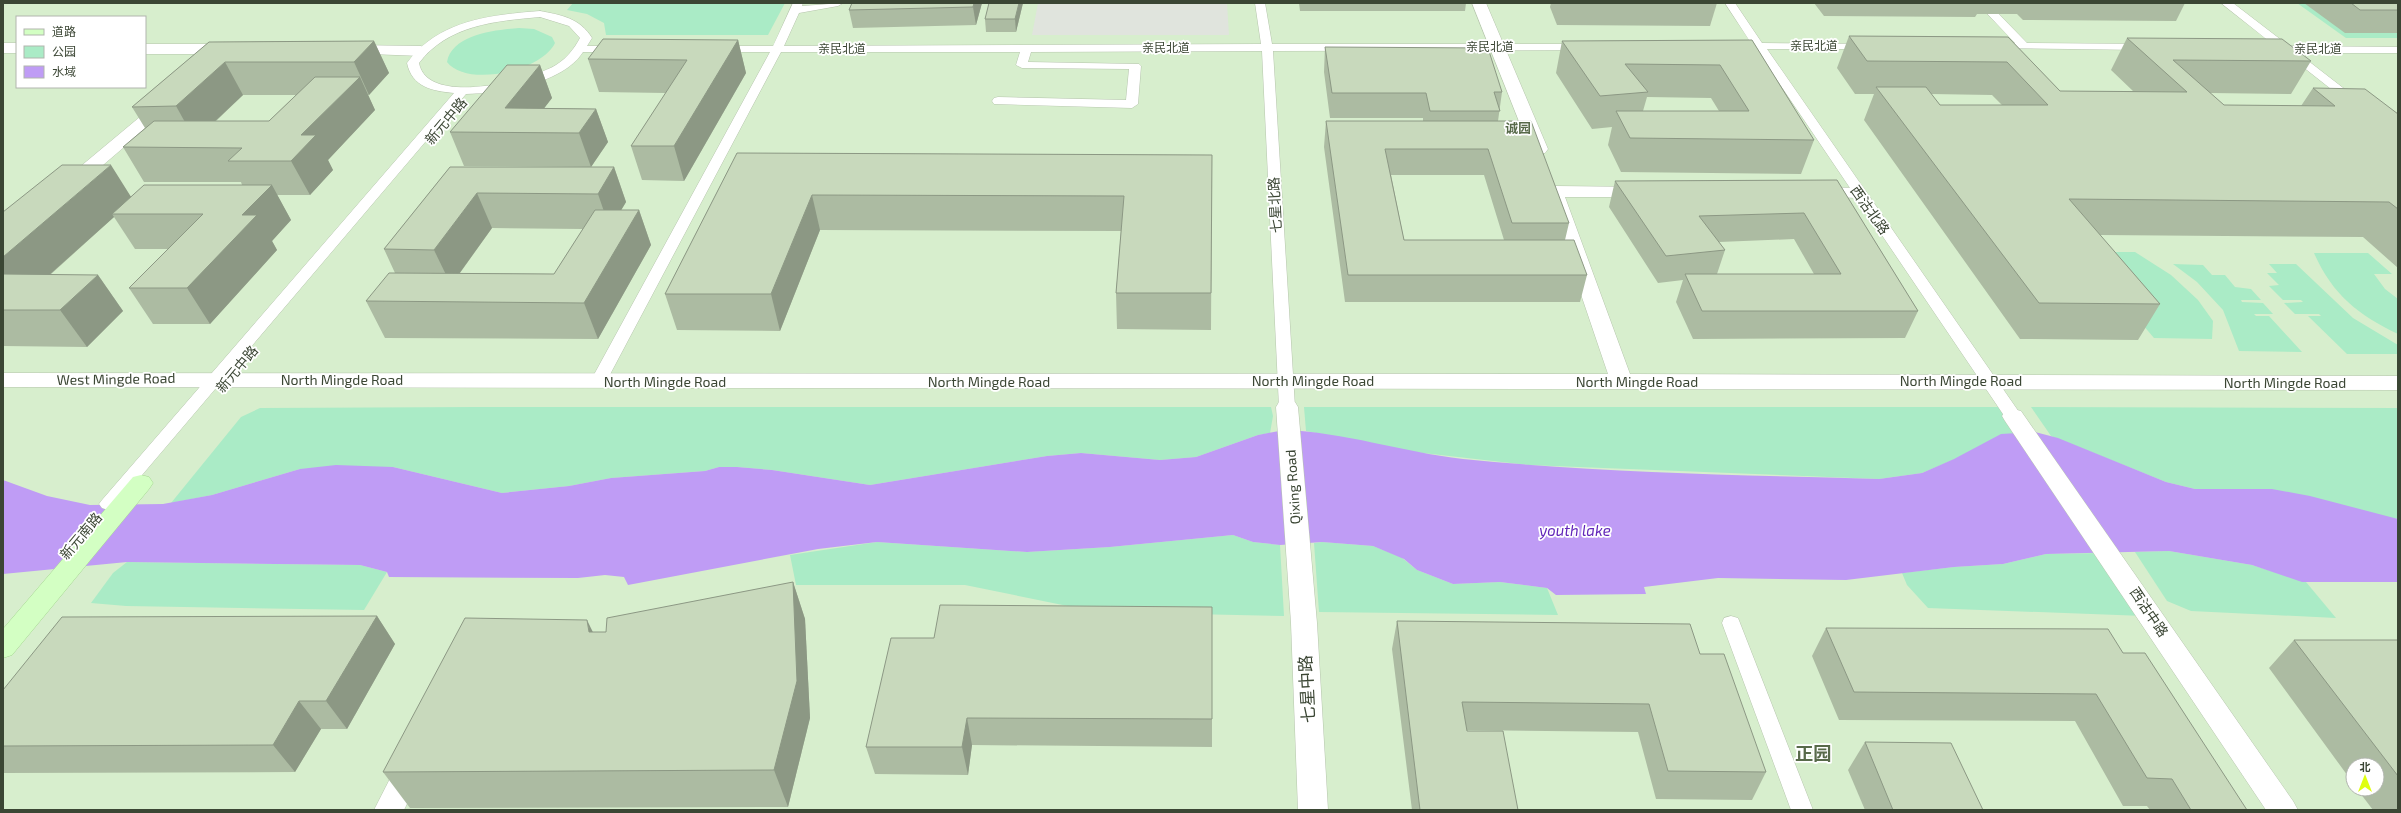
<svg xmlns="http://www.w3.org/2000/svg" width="2401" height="813" font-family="'Exo 2','Noto Sans SC',sans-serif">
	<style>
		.education { fill: #d7eecd; fill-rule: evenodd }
		.green { fill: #aaebc6 }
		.parking { fill: #e0e4dd }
		.water { fill: #bf9cf5 }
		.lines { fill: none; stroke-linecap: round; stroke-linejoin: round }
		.lane-casing { stroke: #b6c5ad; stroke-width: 1 }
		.street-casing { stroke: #b6c5ad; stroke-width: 1 }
		.secondary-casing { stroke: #a5d691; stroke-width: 1 }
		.lane { fill: #fff; fill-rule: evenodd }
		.street { fill: #fff; fill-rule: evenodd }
		.secondary { fill: #d3ffc3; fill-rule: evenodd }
		.wall { fill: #acbba2; fill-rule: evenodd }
		.shaded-wall { fill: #8c9884 }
		.building { fill: #c8d9bc; stroke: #8c9884 }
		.labels { text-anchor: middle; stroke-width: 3.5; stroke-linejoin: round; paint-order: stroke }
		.far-street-label { font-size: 12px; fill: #3b4634; stroke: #fff }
		.far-neighbourhood-label { font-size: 13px; font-weight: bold; fill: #586a4a; stroke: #fff }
		.street-label { font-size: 14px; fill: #3b4634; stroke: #fff }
		.water-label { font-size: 15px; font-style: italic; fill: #6226b9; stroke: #fff }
		.near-street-label { font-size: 17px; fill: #3b4634; stroke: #fff }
		.near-neighbourhood-label { font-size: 18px; font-weight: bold; fill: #586a4a; stroke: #fff }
	</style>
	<rect width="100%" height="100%" fill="#e9f4e5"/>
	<!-- education -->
	<path class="education" d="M3 3H2398V810H3ZM17 17H145V87H17ZM2353 765H2377V789H2353Z"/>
	<!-- green -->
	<g class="green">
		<polygon points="573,3 785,3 768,35 606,35 604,23 587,14 567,10"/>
		<polygon points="2297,3 2398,3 2398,38 2346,38"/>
		<path d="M519 28 534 29 552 37 555 43C542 71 467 88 447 62 452 34 497 30 519 28Z"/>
		<polygon points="2081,252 2135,252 2171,275 2198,300 2213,321 2212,339 2154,338"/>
		<path d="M2314 253H2368L2392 274H2374L2385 289 2398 299V334C2358 315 2332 294 2314 253Z"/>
		<polygon points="2173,264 2203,265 2212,275 2225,275 2235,287 2251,289 2261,300 2241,300 2242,302 2263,303 2273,314 2254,314 2256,316 2269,316 2302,352 2239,351 2223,310 2197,282"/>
		<polygon points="2269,264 2296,264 2353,318 2398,345 2398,354 2347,354 2308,316 2321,316 2319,314 2295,314 2284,303 2303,302 2301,300 2283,300 2269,286 2279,285 2267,273 2277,273"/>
		<polygon points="476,407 1271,407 1273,416 1270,433 1258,435 1196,457 1160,460 1081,453 1047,456 870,485 772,470 737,467 719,467 705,471 611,478 569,486 502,493 393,467 300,469 212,495 171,503 241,417 260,408"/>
		<polygon points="1304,407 2000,407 2017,433 1922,473 1879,479 1528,465 1414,452 1306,431"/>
		<polygon points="2031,407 2398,408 2398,519 2223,490 2195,489 2166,482 2051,436"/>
		<polygon points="1233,535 1253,542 1280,545 1284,616 1097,612 965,585 796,585 790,555 877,542 1027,552 1110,547"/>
		<polygon points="1322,542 1373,546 1401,557 1417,570 1453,584 1500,582 1547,588 1558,615 1319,612 1314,543"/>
		<polygon points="2169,551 2252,565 2306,582 2336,618 2191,611 2167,601 2135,552"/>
		<polygon points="2102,553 2144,616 1928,608 1907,585 1902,573 1954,567 2003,564 2046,554"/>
		<polygon points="127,562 360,565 387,572 364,610 126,606 91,603 113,573"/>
	</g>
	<!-- parking -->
	<polygon class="parking" points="1038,3 1227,3 1229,35 1032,35"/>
	<!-- water -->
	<path class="water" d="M1284 430C1344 432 1402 452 1463 459 1601 473 1740 475 1879 479L1922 473 1954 459 2001 434 2035 432 2058 438 2166 482 2195 489H2272L2310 496 2398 519V582H2302L2252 565 2169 551 2046 554 2003 564 1954 567 1846 580 1718 578 1644 587 1646 594 1556 595 1547 588 1500 582 1453 584 1417 570 1404 559 1373 546 1322 542 1280 545 1253 542 1233 535 1110 547 1027 552 877 542 818 549 628 585 624 577 605 575 578 578 389 577 387 572 360 565 127 562 3 574V480L47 496 90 505 163 504 212 495 300 469 336 465 393 467 502 493 569 486 611 478 705 471 719 467H737L772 470 870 485 1047 456 1081 453 1160 460 1196 457 1258 435Z"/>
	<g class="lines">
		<!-- lane casing -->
		<g class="lane-casing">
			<g id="lane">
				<polygon points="793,3 803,3 802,6 843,3 838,6 799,13 784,46 1261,44 1255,3 1265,3 1272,44 1582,44 1588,47 1582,50 1273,51 1295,407 1293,411 1281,411 1279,407 1262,51 1031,52 1028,62 1139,64 1141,66 1138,104 1132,108 994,104 992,101 994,98 998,97 1126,100 1129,69 1022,68 1016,65 1020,52 781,52 606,382 604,386 592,386 590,382 770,52 720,52 714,49 720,46 773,46"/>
				<polygon points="1725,3 1735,3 1762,43 1870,44 1872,46 1866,49 1767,49 2019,412 2021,416 2019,420 2007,420 1756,49 1730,48 1730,44 1751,43"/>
				<polygon points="1977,3 1988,3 2027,43 2144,44 2150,47 2144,50 1992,48 1990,46 1996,43 2015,43"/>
				<polygon points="2221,3 2233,3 2289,46 2398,47 2398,53 2298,53 2360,101 2354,105 2350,104 2284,52 2270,51 2270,47 2275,46"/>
				<path d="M540 11C561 15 580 18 592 38L587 46H616L622 49 616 52H583C563 84 500 93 466 94L114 508 108 510 102 508 99 504 102 500 454 93C432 91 412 87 407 63 438 20 491 15 540 11ZM540 17 569 26 580 38C574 49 567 58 556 65 530 81 427 107 419 63 448 25 495 21 540 17Z"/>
				<polygon points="1731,616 1738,618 1740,623 1813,810 1791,810 1722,623 1724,618"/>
			</g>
		</g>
		<!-- street casing -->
		<g class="street-casing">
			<g id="street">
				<polygon points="1472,3 1486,3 1548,149 1545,153 1533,153 1530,149"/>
				<rect x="3" y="43" width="14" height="10"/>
				<polygon points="145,44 229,44 237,49 229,54 145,54"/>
				<polygon points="350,45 421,46 429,51 421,56 345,53 342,50 345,47"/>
				<polygon points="165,99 171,101 173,104 171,107 75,189 63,189 60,185 63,181 159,101"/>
				<polygon points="1555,186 1642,187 1648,188 1651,192 1648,196 1642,197 1565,197 1630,374 2398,376 2398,390 3,387 3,373 1608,374 1549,200 1553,196 1546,191 1549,187"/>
				<polygon points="1815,187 1858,188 1864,189 1867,193 1864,197 1858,198 1809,196 1806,192 1809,188"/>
				<polygon points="1287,400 1295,402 1298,407 1317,623 1328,810 1298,810 1291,623 1276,407 1279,402"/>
				<polygon points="2013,409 2021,411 2293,801 2298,810 2266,810 2005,421 2002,416 2005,411"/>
				<polygon points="411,753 421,757 425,766 404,810 374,810 401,757"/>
			</g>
		</g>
		<!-- secondary casing -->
		<g class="secondary-casing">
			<polygon id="secondary" points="141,475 149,477 153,483 149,489 12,655 3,658 3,629 133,477"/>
		</g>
		<!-- lane -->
		<use href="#lane" class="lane"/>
		<!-- street -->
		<use href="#street" class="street"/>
		<!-- secondary -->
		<use href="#secondary" class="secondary"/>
	</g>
	<!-- wall -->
	<g class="wall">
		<polygon points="852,3 982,3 976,25 853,28 849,10"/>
		<polygon points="1023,3 1016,32 986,32 985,19"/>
		<polygon points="1299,3 1466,3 1465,11 1300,11"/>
		<polygon points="1551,3 1717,3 1710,26 1557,25 1550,7"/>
		<polygon points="1814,3 2185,3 2176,21 2023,20 2017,14 1977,14 1975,17 1824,16"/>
		<polygon points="2304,3 2398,3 2398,33 2345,33"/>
		<path d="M1849 36 2008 37 2060 91H2133L2111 70 2127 38 2311 61 2291 94 2210 93 2224 105 2301 106 2313 88 2398 114V268L2363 237 2100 235 2160 304 2138 340 2020 339 1864 120 1874 94H1855L1837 68ZM1931 94 1992 95 2002 105H1940Z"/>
		<polygon points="738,40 746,73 684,181 642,180 631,146 666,93 599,92 588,59"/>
		<path d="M1752 40 1814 140 1801 174 1621 172 1608 145 1612 127 1592 129 1556 73 1562 41ZM1647 97 1711 98 1719 111H1643Z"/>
		<path d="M374 41 389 73 369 95H368L375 110 328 160 333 170 310 195H277L291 220 272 241 277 250 210 324H153L129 288 168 249H135L114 217 50 275H98L123 311 87 347 3 346V212L131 196 242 185 241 182H144L123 147 145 128 132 107 209 42ZM243 95H296L269 121H216Z"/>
		<path d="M1325 47 1502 92 1498 121 1569 223 1565 240 1587 275 1580 302H1345L1324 147 1326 121H1423V118H1330L1324 72ZM1391 175H1484L1504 240H1404Z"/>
		<polygon points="540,65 552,98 544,108 596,109 608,142 591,167 464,166 450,132"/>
		<polygon points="737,153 1212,155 1211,330 1117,329 1116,293 1121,231 820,230 780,331 677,330 665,294"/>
		<path d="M450 167H614L626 202 621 210H639L651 245 598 339 385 338 366 301 395 273 384 249ZM492 228 583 229 554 274 460 273Z"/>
		<path d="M1837 180 1918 311 1905 338 1693 339 1676 302 1683 280 1658 283 1609 207 1615 181ZM1794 239 1814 274H1717L1725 250 1719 242Z"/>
		<polygon points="793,582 805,619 810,718 788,807 410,808 383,772 592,632 606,632"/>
		<polygon points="377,616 395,644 347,729 321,729 295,772 3,773 3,690"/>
		<polygon points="1397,621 1700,654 1766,772 1752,800 1656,799 1638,732 1467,730 1518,810 1412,810 1392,649"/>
		<polygon points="1826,628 2123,653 2247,810 2150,810 2147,806 2123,806 2075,721 1839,720 1812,656"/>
		<polygon points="934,638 1212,719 1212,747 972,745 968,775 875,774 866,747"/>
		<polygon points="2294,640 2398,640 2398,810 2373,810 2357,789 2377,789 2377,765 2353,765 2353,783 2269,668"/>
		<polygon points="1865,742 1983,810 1865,810 1848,770"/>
	</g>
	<!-- shaded-wall -->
	<g class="shaded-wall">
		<polygon points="974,3 982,3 976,25 973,7"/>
		<polygon points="1019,3 1023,3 1016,32 1015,19"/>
		<polygon points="738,40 746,73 684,181 674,146"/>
		<polygon points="374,41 389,73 369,95 354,62"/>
		<polygon points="225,62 243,95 195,140 176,106"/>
		<polygon points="540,65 552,98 526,132 505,108"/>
		<polygon points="360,77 375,110 328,160 333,170 310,195 291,161 301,135"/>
		<polygon points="596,109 608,142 591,167 579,133"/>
		<polygon points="111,165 133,200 112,214 114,217 10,310 3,301 3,257"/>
		<polygon points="614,167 626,202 610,229 598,194"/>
		<polygon points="272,185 291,220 272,241 277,250 210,324 187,288 242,215"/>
		<polygon points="477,193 492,228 451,285 434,250"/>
		<polygon points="812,195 820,230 780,331 771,294"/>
		<polygon points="639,210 651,245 598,339 584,303"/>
		<polygon points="98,275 123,311 87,347 60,310"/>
		<polygon points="793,582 805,619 810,718 788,807 774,770"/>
		<polygon points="377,616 395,644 347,729 326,701"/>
		<polygon points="587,620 605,657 589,632"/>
		<polygon points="299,701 321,729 295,772 273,745"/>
		<polygon points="967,718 972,745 968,775 962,747"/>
	</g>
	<!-- building -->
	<g class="building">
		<polygon points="852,3 974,3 973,7 849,10"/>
		<polygon points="989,3 1019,3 1015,19 985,19"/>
		<polygon points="2351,3 2398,3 2398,10 2360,10"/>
		<polygon points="1849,36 2008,37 2060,91 2187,92 2127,38 2282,39 2311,61 2173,60 2224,105 2335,106 2313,88 2365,89 2398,114 2398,209 2389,202 2069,199 2160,304 2039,303 1876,87 1926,87 1940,105 2048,105 2007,62 1867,61"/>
		<polygon points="603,39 738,40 674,146 631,146 687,60 588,59"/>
		<polygon points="1752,40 1814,140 1630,138 1616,111 1749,111 1720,65 1625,64 1648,92 1600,96 1562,41"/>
		<polygon points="374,41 354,62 225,62 176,106 132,107 209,42"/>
		<polygon points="1325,47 1488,48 1502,92 1494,92 1500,111 1430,111 1426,93 1332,93"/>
		<polygon points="507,65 540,65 505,108 596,109 579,133 450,132"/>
		<polygon points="315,77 360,77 301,135 316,135 291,161 228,161 242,148 123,147 154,121 269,121"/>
		<polygon points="1326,121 1531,121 1569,223 1512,223 1488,149 1385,149 1404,240 1574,240 1587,275 1348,275"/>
		<polygon points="737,153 1212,155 1211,293 1116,293 1124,196 812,195 771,294 665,294"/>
		<polygon points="62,165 111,165 3,257 3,212"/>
		<polygon points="450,167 614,167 598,194 477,193 434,250 384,249"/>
		<polygon points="1837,180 1918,311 1702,311 1685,274 1841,274 1804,213 1699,216 1725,250 1666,256 1615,181"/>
		<polygon points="144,185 272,185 242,215 257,215 187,288 129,288 203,214 112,214"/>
		<polygon points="595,210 639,210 584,303 366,301 389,273 554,274"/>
		<polygon points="3,274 98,275 60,310 3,310"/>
		<polygon points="793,582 797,681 774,770 383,772 465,618 587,620 589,632 606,632 607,618"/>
		<polygon points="940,605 1212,607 1212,719 967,718 962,747 866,747 891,638 934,638"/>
		<polygon points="377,616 326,701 299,701 273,745 3,746 3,690 62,617"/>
		<polygon points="1397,621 1690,624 1700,654 1724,654 1766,772 1668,771 1649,704 1462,702 1467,731 1503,731 1518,810 1420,810"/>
		<polygon points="1826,628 2108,629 2123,653 2145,653 2247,810 2191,810 2172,779 2147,778 2096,694 1854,692"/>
		<polygon points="2294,640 2398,640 2398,776"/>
		<polygon points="1865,742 1951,743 1983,810 1893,810"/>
	</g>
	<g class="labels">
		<!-- far-street labels -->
		<g class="far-street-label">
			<text x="1814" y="50">亲民北道</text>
			<text x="1490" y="51">亲民北道</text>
			<text x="1166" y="52">亲民北道</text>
			<text x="842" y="53">亲民北道</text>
			<text x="2318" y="53">亲民北道</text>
		</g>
		<!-- far-neighbourhood labels -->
		<g class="far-neighbourhood-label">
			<text x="1518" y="133">诚园</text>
		</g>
		<!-- street labels -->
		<g class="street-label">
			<text transform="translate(446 121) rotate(-50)" y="5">新元中路</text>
			<text transform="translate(1275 205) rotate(-93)" y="5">七星北路</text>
			<text transform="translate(1870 210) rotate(55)" y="5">西沽北路</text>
			<text transform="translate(237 369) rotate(-50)" y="5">新元中路</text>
			<text transform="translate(116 379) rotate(-1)" y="5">West Mingde Road</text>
			<text x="342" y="385">North Mingde Road</text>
			<text x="1313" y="386">North Mingde Road</text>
			<text x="1961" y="386">North Mingde Road</text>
			<text x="665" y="387">North Mingde Road</text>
			<text x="989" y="387">North Mingde Road</text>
			<text x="1637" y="387">North Mingde Road</text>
			<text x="2285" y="388">North Mingde Road</text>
			<text transform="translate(1293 487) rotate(-94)" y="5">Qixing Road</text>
			<text transform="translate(81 536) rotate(-50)" y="5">新元南路</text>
			<text transform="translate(2149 612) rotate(56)" y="5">西沽中路</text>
		</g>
		<!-- water labels -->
		<g class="water-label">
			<text x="1575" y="536">youth lake</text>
		</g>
		<!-- near-street labels -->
		<g class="near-street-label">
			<text transform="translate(1307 689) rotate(-93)" y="6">七星中路</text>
		</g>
		<!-- near-neighbourhood labels -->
		<g class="near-neighbourhood-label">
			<text x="1813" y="760">正园</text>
		</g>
	</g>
	<!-- border -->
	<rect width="2401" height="813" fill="none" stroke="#3b4634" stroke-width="8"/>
	<!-- legend -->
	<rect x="16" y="16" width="130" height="72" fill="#ffffff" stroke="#b1b5ae"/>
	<rect x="24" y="29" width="20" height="6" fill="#d3ffc3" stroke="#b1b5ae"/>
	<text x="52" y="36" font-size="12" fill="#3b4634">道路</text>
	<rect x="24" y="46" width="20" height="12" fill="#aaebc6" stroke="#b1b5ae"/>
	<text x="52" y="56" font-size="12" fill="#3b4634">公园</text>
	<rect x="24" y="66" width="20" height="12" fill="#bf9cf5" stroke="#b1b5ae"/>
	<text x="52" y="76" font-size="12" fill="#3b4634">水域</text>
	<!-- north arrow -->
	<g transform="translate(2365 777)"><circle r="19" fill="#ffffff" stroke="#b1b5ae"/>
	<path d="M0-3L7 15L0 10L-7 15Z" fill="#dfff10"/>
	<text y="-6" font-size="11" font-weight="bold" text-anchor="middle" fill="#3b4634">北</text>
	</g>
</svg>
